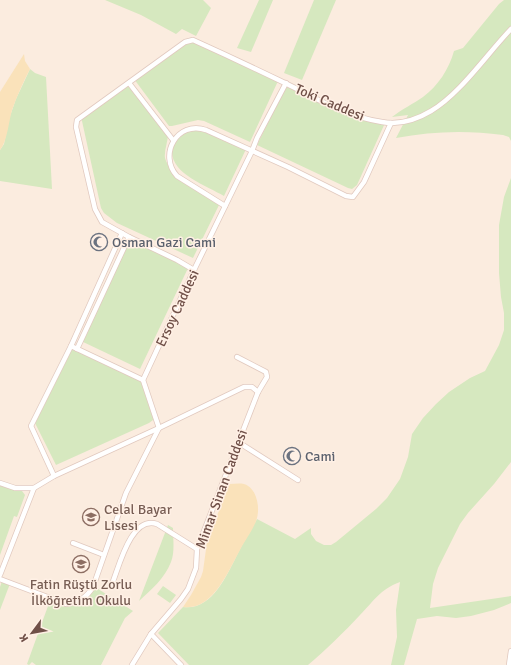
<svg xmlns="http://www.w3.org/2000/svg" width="511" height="665" font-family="Signika,sans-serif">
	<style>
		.green { fill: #d6e8bf }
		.sand { fill: #fae2ba }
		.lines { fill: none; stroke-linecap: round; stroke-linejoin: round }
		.minor-casing { stroke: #e1c9bf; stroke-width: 6 }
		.minor { stroke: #fff; stroke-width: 4.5 }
		.labels { text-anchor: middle; stroke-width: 3; stroke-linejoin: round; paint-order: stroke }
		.street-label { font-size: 14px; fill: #705048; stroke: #fff0e5 }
		.worship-label { font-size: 14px; fill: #5b616d; stroke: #fff0e5; text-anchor: start }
		.education-label { font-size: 14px; fill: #785e54; stroke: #fff0e5; text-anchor: start }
	</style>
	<rect width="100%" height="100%" fill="#fbecdf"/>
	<!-- green -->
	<g class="green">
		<polygon points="105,0 203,0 211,8 196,36 182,29 176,34 141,15"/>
		<polygon points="259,0 273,0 251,52 237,48"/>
		<polygon points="314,0 336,0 302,80 284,73"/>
		<path d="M504 0H511V141L509 137 503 135C467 130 432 131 396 138L408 115 392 117C402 109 413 104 423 97 438 86 449 69 454 51L463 48 499 4Z"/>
		<polygon points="189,40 278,81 250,142 204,121 198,120 172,126 169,126 134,79"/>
		<polygon points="30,69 35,73 46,77 52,189 0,181 0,150 4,144 9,119 16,99"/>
		<path d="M129 82 168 134C168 142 164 150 165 158 169 176 206 194 220 203L193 258 117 223 104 213 101 208 82 121V119Z"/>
		<polygon points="287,84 345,112 385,123 357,185 352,189 348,188 257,145"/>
		<path d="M196 126 203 127 247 147 224 196C207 186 172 174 172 152 172 148 173 143 175 140 180 134 190 130 196 126Z"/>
		<path d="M511 178V462L494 484 468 513 460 524 438 568 433 584 430 608 511 596V603L494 610 471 616 456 618 437 616 417 619 404 665H391L397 637 396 610 400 582C379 590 375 600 360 615 344 632 326 650 308 665H189L158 633 183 607C211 611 226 577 236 557 242 544 250 532 257 519L295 539 311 528V534L316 541 324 545H331L336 542 376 509 387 498 400 479 408 457 412 434 423 418 436 404 449 392 470 378 485 371 499 345 504 330V313L501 297 499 273V225L504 197Z"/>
		<polygon points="131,238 189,266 140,369 81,341"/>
		<polygon points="71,346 139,377 154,417 153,420 149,423 56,465 34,421"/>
		<polygon points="0,483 22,491 25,495 17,517 14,516 0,555"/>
		<path d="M168 525 173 528C173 539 175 552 171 562 165 578 151 590 139 601Z"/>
		<polygon points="3,578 11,581 0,610 0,587"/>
		<polygon points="163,586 176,595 170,603 157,594"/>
		<path d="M95 587 133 611 125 618 101 665H36L32 662 29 665 27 664 52 595C73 601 78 601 95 587Z"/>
	</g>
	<!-- sand -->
	<g class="sand">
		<path d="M24 54 25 61 30 69C23 82 17 96 12 110 9 121 7 142 0 150V92Z"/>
		<path d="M229 484C234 484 239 483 244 484 257 488 260 507 257 518 254 529 245 540 240 550 228 571 213 611 183 607L191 595 201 577 203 571 207 542Z"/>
	</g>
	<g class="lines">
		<!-- minor casing -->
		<g class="minor-casing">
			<g id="minor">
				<polyline points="129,83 173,140"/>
				<path d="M225 206 177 176C158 155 177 120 206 130L288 167 346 196 353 197 364 182 391 123"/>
				<path d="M194 270 177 260 129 237 102 222 95 209 76 127 77 120 185 42 193 40C224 54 256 69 287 84 317 99 348 117 382 122 399 125 416 120 431 111 460 94 487 54 511 29"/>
				<polyline points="71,346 122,233"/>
				<polyline points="77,349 129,237"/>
				<polyline points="238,442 298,480"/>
				<polyline points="54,476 31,426 71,346 143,380"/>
				<polyline points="0,483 15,488 34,488 54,476 159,428 244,387 252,387 258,392"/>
				<polyline points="73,543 104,555"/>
				<polyline points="0,575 34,488"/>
				<path d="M0 579 66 604C78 603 87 597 93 587L126 493 159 428 143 380 194 270 252 151 257 138 286 83"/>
				<path d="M112 584C119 567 131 515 157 524L197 549"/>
				<polyline points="151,634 181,665"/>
				<polyline points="132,665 151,634 181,599 188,589 196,568 197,549 258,392 267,377 266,372 237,357"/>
				<polyline points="509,665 511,651"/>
			</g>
		</g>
		<!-- minor -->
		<use href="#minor" class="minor"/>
	</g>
	<!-- icons -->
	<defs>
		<g id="mosque-ring" transform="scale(0.9)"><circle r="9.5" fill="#fff0e5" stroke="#6b7280" stroke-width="1.5"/><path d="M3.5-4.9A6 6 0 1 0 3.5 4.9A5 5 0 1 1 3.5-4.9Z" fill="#6b7280"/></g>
		<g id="school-ring" transform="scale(0.9)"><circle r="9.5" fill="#fff0e5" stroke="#8d6e63" stroke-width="1.5"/><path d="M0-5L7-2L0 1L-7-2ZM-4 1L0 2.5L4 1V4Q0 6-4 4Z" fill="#8d6e63"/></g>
	</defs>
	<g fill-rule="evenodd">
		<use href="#mosque-ring" x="99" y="242"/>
		<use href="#mosque-ring" x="292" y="456"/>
		<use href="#school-ring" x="91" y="517"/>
		<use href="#school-ring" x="81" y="564"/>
	</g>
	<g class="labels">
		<!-- street labels -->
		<g class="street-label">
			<text transform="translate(330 102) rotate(23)" y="5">Toki Caddesi</text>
			<text transform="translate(177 308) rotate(-65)" y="5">Ersoy Caddesi</text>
			<text transform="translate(221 489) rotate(-70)" y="5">Mimar Sinan Caddesi</text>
		</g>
		<!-- worship labels -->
		<g class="worship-label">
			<text x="112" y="247">Osman Gazi Cami</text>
			<text x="305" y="461">Cami</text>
		</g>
		<!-- education labels -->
		<g class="education-label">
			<text x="104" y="514">Celal Bayar<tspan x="104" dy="16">Lisesi</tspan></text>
			<text x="81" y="589" text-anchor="middle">Fatin Rüştü Zorlu<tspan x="81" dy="16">İlköğretim Okulu</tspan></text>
		</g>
	</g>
	<!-- north arrow -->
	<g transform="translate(32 633) rotate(238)" stroke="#fff0e5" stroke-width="3" paint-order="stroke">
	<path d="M0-3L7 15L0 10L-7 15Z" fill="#705048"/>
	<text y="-6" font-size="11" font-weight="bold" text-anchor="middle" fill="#705048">K</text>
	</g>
</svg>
